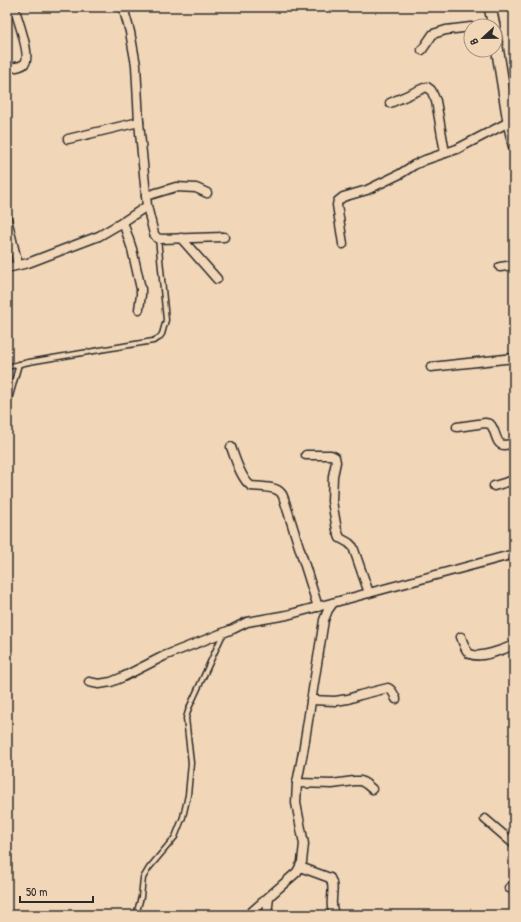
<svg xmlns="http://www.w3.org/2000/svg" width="521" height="922" font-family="'Patrick Hand',sans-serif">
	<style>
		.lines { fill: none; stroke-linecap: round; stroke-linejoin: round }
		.service-casing { stroke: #2b2b2b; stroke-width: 7 }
		.minor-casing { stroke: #2b2b2b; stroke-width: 11 }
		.secondary-casing { stroke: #2b2b2b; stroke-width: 14 }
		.service { stroke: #f1d6b8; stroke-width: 4 }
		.minor { stroke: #f1d6b8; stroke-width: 8 }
		.secondary { stroke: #f1d6b8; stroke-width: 11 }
	</style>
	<rect width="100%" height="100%" fill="#f1d6b8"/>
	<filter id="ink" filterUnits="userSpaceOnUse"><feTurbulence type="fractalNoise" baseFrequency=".025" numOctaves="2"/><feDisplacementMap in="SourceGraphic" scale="8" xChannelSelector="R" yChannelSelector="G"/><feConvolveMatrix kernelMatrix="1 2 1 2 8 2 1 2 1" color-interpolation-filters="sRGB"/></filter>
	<g filter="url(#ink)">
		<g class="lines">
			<!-- service casing -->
			<g class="service-casing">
				<g id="service">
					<polyline points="7,367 29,362 153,341 159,338 162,334 166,320 158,238"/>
					<polyline points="7,407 19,364"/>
					<polyline points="136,915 141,897 143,878 149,868 175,837 183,817 188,795 191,763 186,718 189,708 223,634"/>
				</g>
			</g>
			<!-- minor casing -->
			<g class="minor-casing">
				<g id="minor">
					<polyline points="123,7 130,32 136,65 139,122 147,206 154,234 157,238 161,239 224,237"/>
					<polyline points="484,26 494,25"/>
					<polyline points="422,50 433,34 446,30 471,27"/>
					<path d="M7 68C13 67 21 68 25 63 31 55 17 17 14 7"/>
					<polyline points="390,103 424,88 427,87 431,90 436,101 445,153"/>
					<polyline points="68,139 139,122"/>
					<polyline points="146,196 176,187 196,188 207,193"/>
					<polyline points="7,219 18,265"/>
					<polyline points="123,222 132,249 141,289 141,295 139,309"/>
					<polyline points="181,238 217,279"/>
					<polyline points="343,244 337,205 338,201 343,197 367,190 400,174 414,165 425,160 457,149 509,122"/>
					<polyline points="500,267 514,265"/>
					<polyline points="7,268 28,263 99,236 123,222 147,206"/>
					<polyline points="431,367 514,358"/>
					<path d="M457 427 485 423 490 424C496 429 495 445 504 445 507 445 511 444 514 443"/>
					<path d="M231 447C235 458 241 479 251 486 259 487 276 486 281 493 283 495 283 497 284 499L318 607"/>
					<polyline points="306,455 331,455 335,457 336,462 333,476 332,501 337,530 340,538 349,543 353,547 369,593"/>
					<polyline points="494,486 514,480"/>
					<path d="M461 637C463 642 465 651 470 654 480 659 505 649 514 645"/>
					<polyline points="89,682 99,684 111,682 123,677 164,656 233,629 247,622 287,615 514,554"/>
					<path d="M311 700 335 701 348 699 360 695 388 688C393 690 394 695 396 699"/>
					<polyline points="297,783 332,784 354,781 361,781 366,784 372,789"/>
					<polyline points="485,819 514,844"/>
					<path d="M300 867 330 878C337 889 327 904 335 915"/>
					<polyline points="509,888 514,885"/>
					<polyline points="248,915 297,872 302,862 304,844 296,803 297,783 303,752 324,620 328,610 333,603"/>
					<polyline points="267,915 269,897"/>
				</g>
			</g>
			<!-- secondary casing -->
			<g class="secondary-casing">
				<g id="secondary">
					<polyline points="490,7 494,26"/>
					<polyline points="495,34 509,122 514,145"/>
				</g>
			</g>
			<!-- service -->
			<use href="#service" class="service"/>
			<!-- minor -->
			<use href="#minor" class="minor"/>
			<!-- secondary -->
			<use href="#secondary" class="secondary"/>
		</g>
	</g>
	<!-- margin -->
	<rect width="521" height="922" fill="none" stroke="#f1d6b8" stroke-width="24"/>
	<rect x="12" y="12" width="497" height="898" fill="none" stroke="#2b2b2b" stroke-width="1.5" filter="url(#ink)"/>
	<!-- north arrow -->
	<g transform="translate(483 38) rotate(248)"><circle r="19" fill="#f1d6b8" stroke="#a29280"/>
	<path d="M0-3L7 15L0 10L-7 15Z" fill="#2b2b2b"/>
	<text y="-6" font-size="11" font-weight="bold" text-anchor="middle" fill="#2b2b2b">B</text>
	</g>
	<!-- scale -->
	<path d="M20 896v6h73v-6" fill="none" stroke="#2b2b2b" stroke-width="2"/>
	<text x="26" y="896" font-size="12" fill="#2b2b2b" stroke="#f1d6b8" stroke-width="3" paint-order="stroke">50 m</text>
</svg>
